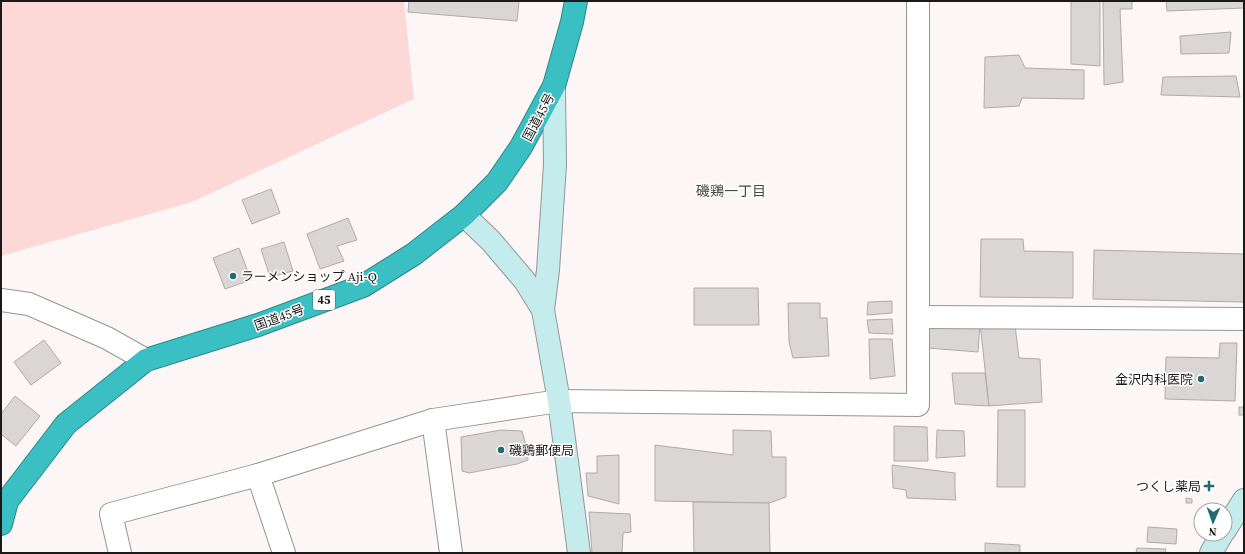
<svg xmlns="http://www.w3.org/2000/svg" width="1245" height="554" font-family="'Source Serif 4','Noto Sans JP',serif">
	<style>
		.green { fill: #fcd8d7 }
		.building { fill: #dbd6d6; stroke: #b0abab }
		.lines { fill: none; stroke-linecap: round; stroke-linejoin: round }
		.street-casing { stroke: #989494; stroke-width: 24 }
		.secondary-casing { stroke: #989494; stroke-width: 24 }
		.highway-casing { stroke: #2f8588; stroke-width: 24 }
		.street { stroke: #fff; stroke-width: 22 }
		.secondary { stroke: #c4eced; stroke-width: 22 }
		.highway { stroke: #3abfc3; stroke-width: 22 }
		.poi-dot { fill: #1f6b6d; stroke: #fff; stroke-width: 1.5 }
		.labels { text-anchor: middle; stroke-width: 3; stroke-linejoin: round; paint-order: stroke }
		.shield { fill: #fff; stroke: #5f5e5e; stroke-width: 1 }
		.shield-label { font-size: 12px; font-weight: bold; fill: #1b1919 }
		.street-label { font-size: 13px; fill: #1b1919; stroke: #fff }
		.poi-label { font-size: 13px; fill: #1b1919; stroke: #fff; text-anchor: start }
		.neighbourhood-label { font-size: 14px; fill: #4a4646; stroke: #fff }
	</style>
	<rect width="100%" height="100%" fill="#fcf7f6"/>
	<!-- green -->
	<polygon class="green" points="1,1 404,1 414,99 192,202 1,256"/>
	<!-- building -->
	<g class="building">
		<polygon points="409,1 519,1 517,21 408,12"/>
		<polygon points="1071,1 1100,1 1100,66 1071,64"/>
		<polygon points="1103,1 1132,1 1132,9 1120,9 1123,82 1104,85"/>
		<polygon points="1166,1 1244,1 1244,8 1167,11"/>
		<polygon points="1231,32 1229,53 1181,54 1180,36"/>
		<polygon points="1019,55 1025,68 1084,70 1084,99 1022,98 1019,106 984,108 985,57"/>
		<polygon points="1236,76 1240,97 1161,95 1163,77"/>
		<polygon points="271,189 280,213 252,224 242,200"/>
		<polygon points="348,218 357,240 337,246 344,261 320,269 307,234"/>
		<polygon points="981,239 1023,239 1024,251 1073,252 1073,298 980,297"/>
		<polygon points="284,242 293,271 270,277 261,249"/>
		<polygon points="239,248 251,280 225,289 213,258"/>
		<polygon points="1094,250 1244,254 1244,302 1093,299"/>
		<polygon points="694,288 758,288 759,325 694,325"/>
		<polygon points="892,301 892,313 867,315 868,302"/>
		<polygon points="788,303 820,303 820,318 827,318 829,356 793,358 789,342"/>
		<polygon points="1014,317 1019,358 1040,359 1042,402 989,406 980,323"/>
		<polygon points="892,319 893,334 869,333 867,320"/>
		<polygon points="924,323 980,323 978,352 928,348"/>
		<polygon points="869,339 892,339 895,376 870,379"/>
		<polygon points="44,340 61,363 31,385 14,362"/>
		<polygon points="1220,343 1237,343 1235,401 1165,399 1166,357 1219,358"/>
		<polygon points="952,373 985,373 989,406 955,404"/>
		<polygon points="15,396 40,416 16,446 1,434 1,414"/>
		<rect x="1239" y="407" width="5" height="8"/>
		<polygon points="998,410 1025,410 1025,487 997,487"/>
		<polygon points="894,426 927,427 928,461 894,461"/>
		<polygon points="501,430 522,431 527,449 528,460 517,464 469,473 462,471 461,437"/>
		<polygon points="733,430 771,431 772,457 786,457 786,497 769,503 655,501 655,445 733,455"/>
		<polygon points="937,430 964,431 965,456 936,458"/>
		<polygon points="619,455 619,504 588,496 586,473 597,473 597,456"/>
		<polygon points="892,465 955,473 955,493 956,500 907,498 906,490 893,488"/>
		<polygon points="1186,498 1192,499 1192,503 1186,503"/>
		<polygon points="693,502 769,503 770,553 694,553"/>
		<polygon points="589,512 630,514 631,532 623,533 622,553 592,553"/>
		<polygon points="1148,527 1177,529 1176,544 1147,542"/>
		<polygon points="985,543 1020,545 1020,553 985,553"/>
		<polygon points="1137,548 1166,549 1165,553 1136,553"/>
	</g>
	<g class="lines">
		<!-- street casing -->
		<g class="street-casing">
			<g id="street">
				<polyline points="1,300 29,304 107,338 146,360"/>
				<polyline points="918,317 1244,319"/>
				<polyline points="433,420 451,553"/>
				<polyline points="258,475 284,553"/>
				<polyline points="120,553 111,514 258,475 433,420 559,401 918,405 918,1"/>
			</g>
		</g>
		<!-- secondary casing -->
		<g class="secondary-casing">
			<g id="secondary">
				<polyline points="464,215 491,241 525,281 543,310 559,401 579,553"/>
				<polyline points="543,310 548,270 555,165 554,86"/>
				<polyline points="1225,530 1244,500"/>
				<polyline points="1211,553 1222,534"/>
			</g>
		</g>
		<!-- highway casing -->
		<g class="highway-casing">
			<polyline id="highway" points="1,524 7,501 66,424 146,360 258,325 363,286 414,254 464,215 497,182 521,147 554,86 572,22 576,1"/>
		</g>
		<!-- street -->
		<use href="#street" class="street"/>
		<!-- secondary -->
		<use href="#secondary" class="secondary"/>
		<!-- highway -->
		<use href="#highway" class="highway"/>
	</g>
	<!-- markers -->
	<g class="poi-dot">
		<circle cx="233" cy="276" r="4"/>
		<circle cx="1201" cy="379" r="4"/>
		<circle cx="501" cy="450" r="4"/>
		<path d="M1207 480h4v4h4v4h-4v4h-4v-4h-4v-4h4z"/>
	</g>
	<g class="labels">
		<!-- shield labels -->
		<rect class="shield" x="313" y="290" width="22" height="20" rx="3"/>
		<g class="shield-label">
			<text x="324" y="304">45</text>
		</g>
		<!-- street labels -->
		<g class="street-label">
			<text transform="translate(538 117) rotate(-62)" y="5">国道45号</text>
			<text transform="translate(279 317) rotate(-20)" y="5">国道45号</text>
		</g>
		<!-- poi labels -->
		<g class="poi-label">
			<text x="241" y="281">ラーメンショップ Aji-Q</text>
			<text x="1193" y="384" text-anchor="end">金沢内科医院</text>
			<text x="509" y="455">磯鶏郵便局</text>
			<text x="1201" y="491" text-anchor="end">つくし薬局</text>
		</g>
		<!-- neighbourhood labels -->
		<g class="neighbourhood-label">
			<text x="731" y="196">磯鶏一丁目</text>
		</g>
	</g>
	<!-- border -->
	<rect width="1245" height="554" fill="none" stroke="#1b1919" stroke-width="4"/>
	<!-- north arrow -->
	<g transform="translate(1213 522) rotate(182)"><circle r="19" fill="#ffffff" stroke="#a4a3a3"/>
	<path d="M0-3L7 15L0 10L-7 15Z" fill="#1f6b6d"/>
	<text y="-6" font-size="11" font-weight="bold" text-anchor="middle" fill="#1b1919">N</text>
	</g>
</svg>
